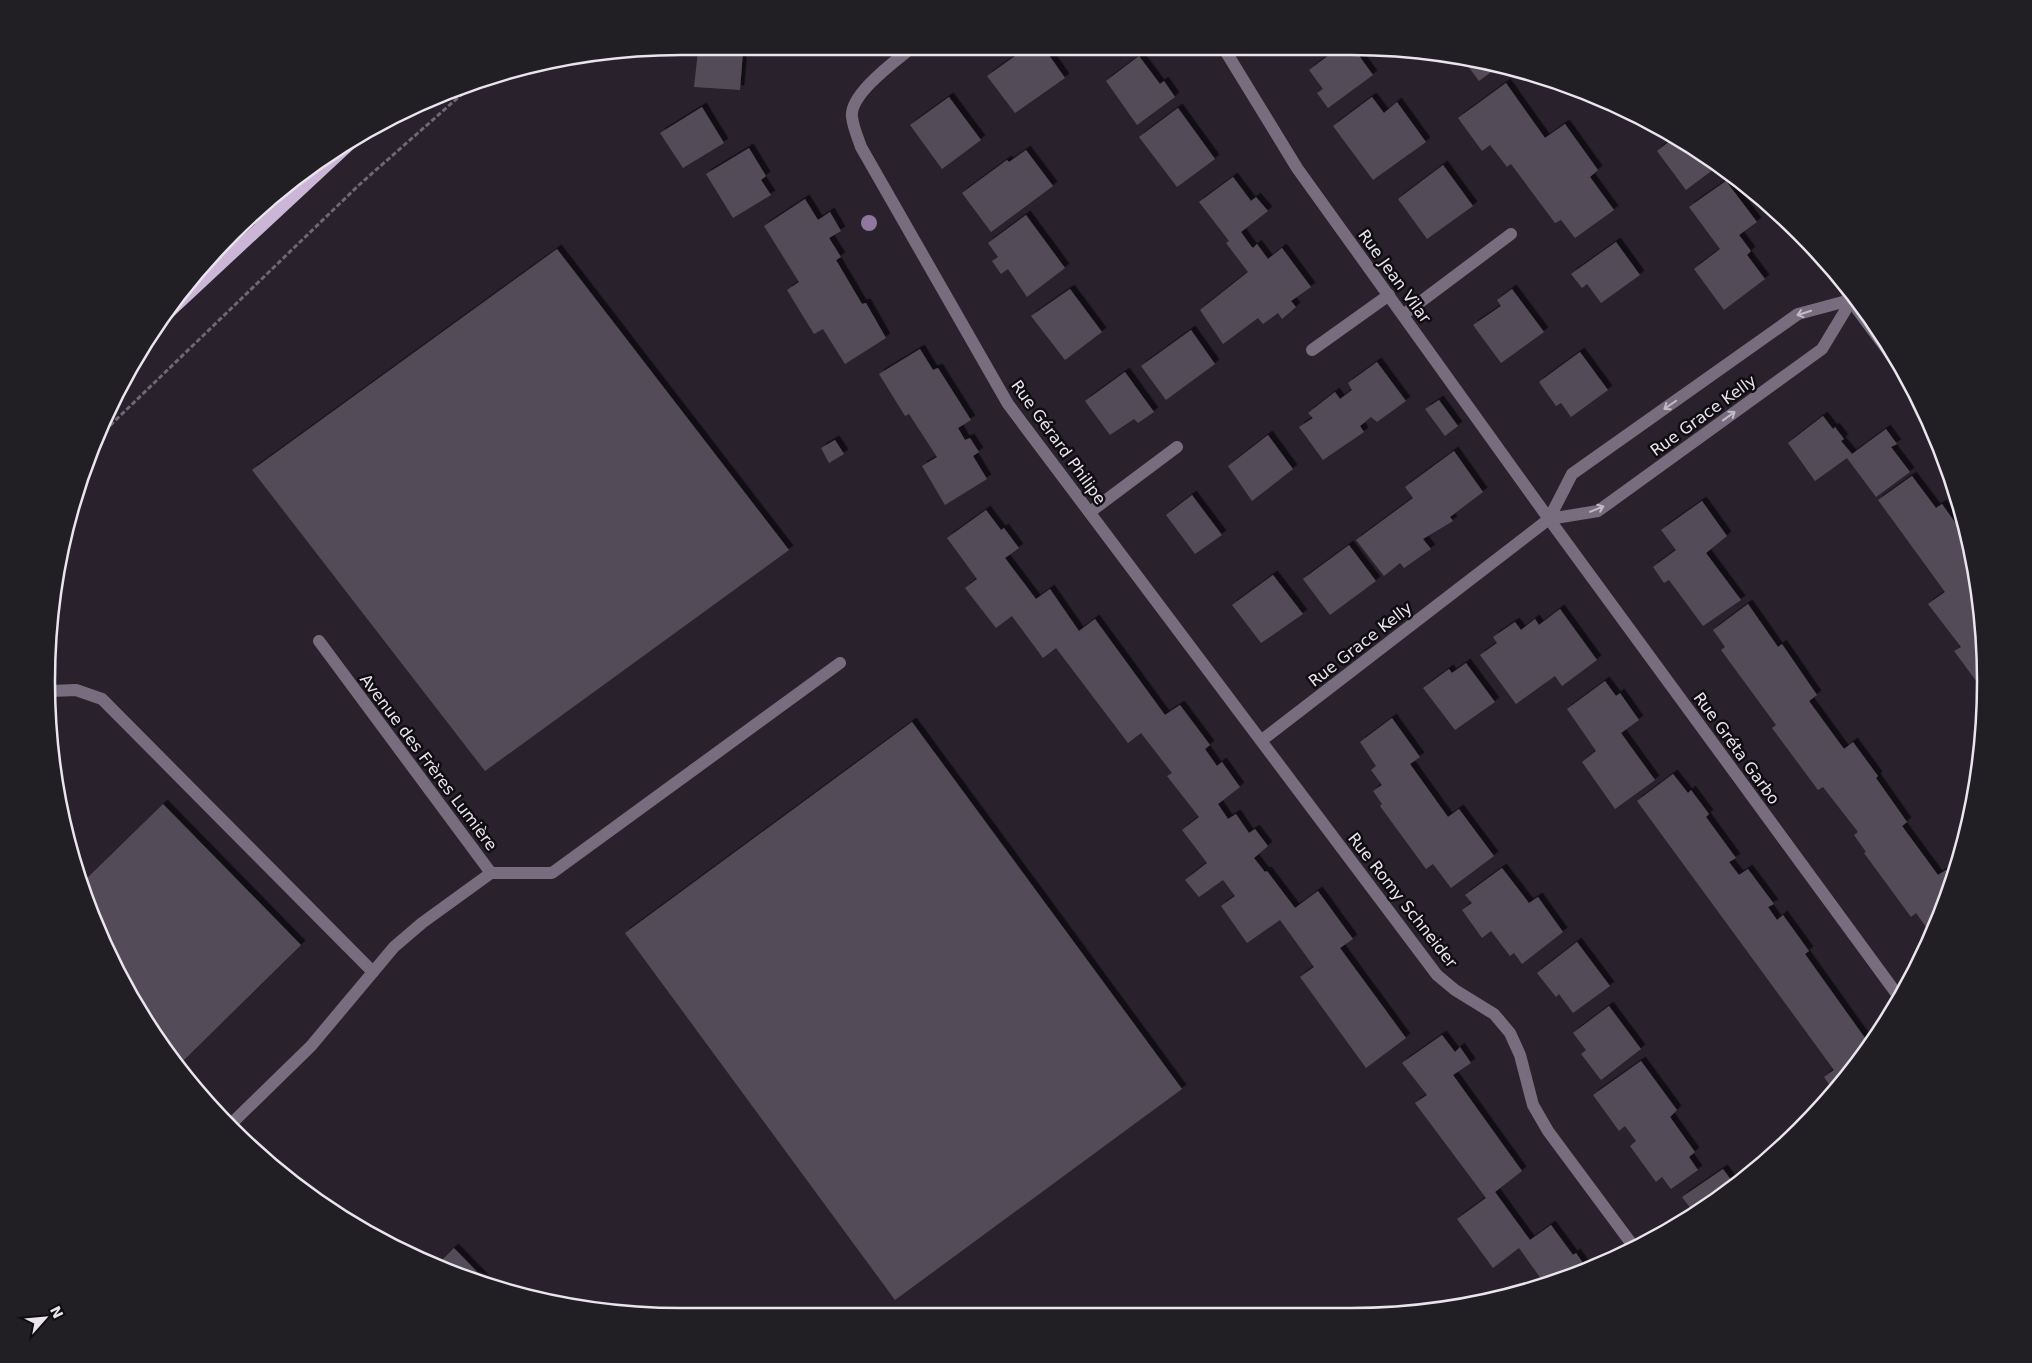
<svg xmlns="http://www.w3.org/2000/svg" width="2032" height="1363" font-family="'DejaVu Sans',sans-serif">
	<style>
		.building { fill: #534c58; filter: url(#shadow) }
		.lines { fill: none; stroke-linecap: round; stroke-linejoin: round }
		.path { stroke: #6e6872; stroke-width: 3; stroke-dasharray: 5 2.5; stroke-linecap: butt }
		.minor { stroke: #776d7e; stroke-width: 12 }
		.major { stroke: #cbb6d8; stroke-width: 12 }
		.tree { fill: #8f779d }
		.oneway { stroke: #c2bbc6 }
		.labels { text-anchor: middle; stroke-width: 5; stroke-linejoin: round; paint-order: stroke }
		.street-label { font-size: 16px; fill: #eae5ed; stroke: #100d12 }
		.rim { fill: none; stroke: #eae5ed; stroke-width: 2.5 }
	</style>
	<defs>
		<filter id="shadow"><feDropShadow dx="4.5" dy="-4.5" stdDeviation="0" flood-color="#0009"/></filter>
	</defs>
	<rect width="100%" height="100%" fill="#29222d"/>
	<!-- building -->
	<g class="building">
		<polygon points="1341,46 1352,46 1373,75 1328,108 1317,93 1323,89 1309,70"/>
		<polygon points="1044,48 1065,78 1015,113 987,76 1025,49"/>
		<polygon points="698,51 743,51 740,90 694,87"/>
		<polygon points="1139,56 1160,84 1164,81 1175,97 1137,125 1106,81"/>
		<polygon points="1461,57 1474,58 1498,67 1479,81"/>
		<polygon points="1506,83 1545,138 1565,124 1598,170 1590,177 1614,210 1575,238 1561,220 1555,223 1511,164 1507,167 1490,145 1482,151 1458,118"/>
		<polygon points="949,97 981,140 942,169 910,125"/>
		<polygon points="1372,97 1384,113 1397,102 1426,142 1373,180 1333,126"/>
		<polygon points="702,107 724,143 683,168 660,133"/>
		<polygon points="1178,108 1215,159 1177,187 1139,137"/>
		<polygon points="1640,117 1657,127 1651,132"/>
		<polygon points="1674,138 1718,166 1686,190 1657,151"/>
		<polygon points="749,148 766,176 761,180 771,195 733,218 706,174"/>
		<polygon points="1026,150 1053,186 991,232 962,193 1007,160 1009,162"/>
		<polygon points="1443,165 1473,206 1427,239 1398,199"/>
		<polygon points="1233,177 1251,201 1256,197 1268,211 1241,232 1251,246 1253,248 1257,244 1268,259 1282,248 1311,287 1291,301 1296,307 1282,319 1278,313 1263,324 1258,318 1223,344 1200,310 1248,272 1226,243 1229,241 1199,202"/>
		<polygon points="1726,181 1757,222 1739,235 1751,251 1747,255 1765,279 1724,310 1694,269 1720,249 1689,207"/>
		<polygon points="805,199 818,220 830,212 841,231 829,238 841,257 836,260 862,304 866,303 886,338 845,364 823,329 814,334 787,290 799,282 764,226"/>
		<polygon points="1026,215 1065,268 1027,297 1008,269 1001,274 992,261 998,257 988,243"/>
		<polygon points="1616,242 1640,275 1601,303 1587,284 1582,288 1571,274"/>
		<polygon points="557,249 789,550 485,771 252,470"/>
		<polygon points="1070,289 1102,332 1065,360 1031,316"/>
		<polygon points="1512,289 1544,332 1501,363 1473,325 1501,306 1497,300"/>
		<polygon points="1191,330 1215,364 1166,400 1141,366"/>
		<polygon points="920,349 933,370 938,368 971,420 958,428 965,440 970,438 979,452 973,456 987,479 945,505 922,466 937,457 909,414 905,416 879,374"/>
		<polygon points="1580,352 1608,390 1571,417 1561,403 1556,406 1539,382"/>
		<polygon points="1377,362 1406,401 1377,422 1371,417 1360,426 1364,432 1323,460 1299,427 1313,418 1308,413 1335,392 1340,399 1352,390 1348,383"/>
		<polygon points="1125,372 1154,412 1138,423 1134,419 1110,435 1085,401"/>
		<polygon points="1439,400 1458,426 1445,436 1425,409"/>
		<polygon points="1823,416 1833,429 1835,427 1844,439 1841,441 1852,454 1886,429 1897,444 1891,447 1910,472 1876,497 1847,458 1815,481 1788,443"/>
		<polygon points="1268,435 1293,469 1252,501 1228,466"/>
		<polygon points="835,440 844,454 829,463 821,448"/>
		<polygon points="1454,451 1483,492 1450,517 1453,521 1423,539 1431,549 1404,568 1400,563 1384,576 1356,540 1413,498 1405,487"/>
		<polygon points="1912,476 1936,508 1942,504 1964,535 1959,538 1974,559 1975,570 1969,575 1976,586 1986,681 1985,693 1954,651 1961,647 1928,604 1945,592 1878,500"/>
		<polygon points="1192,495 1222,535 1195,554 1166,515"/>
		<polygon points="1702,501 1727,536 1706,553 1741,600 1703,626 1669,580 1664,583 1653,567 1676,550 1661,530"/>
		<polygon points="986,510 1001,530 1004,528 1019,548 1005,558 1036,599 1050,589 1079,631 1095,619 1165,715 1180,705 1210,745 1205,749 1217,766 1222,762 1240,787 1218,804 1228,819 1236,814 1249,833 1255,829 1268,846 1254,858 1265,872 1267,871 1295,908 1318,891 1353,939 1340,948 1406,1038 1366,1068 1300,977 1314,967 1280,920 1247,943 1221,906 1235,896 1223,880 1199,897 1185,880 1207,863 1182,830 1199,817 1167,776 1172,773 1141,733 1128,743 1056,648 1043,658 1012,616 996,628 965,588 977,579 947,538"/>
		<polygon points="1349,545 1376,581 1330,615 1303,579"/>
		<polygon points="1273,575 1303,614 1261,643 1232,605"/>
		<polygon points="1748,604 1778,647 1782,644 1817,695 1809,701 1844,749 1853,742 1878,776 1876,778 1907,822 1902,826 1938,875 1946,870 1952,878 1937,924 1929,931 1916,913 1911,917 1864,853 1866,852 1854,835 1858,832 1823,787 1818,790 1772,728 1776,725 1721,650 1725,647 1713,630"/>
		<polygon points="1560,609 1597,660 1562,686 1555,676 1516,704 1480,655 1497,643 1493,637 1515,622 1521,630 1535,619 1539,625"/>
		<polygon points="1466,663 1495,702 1455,730 1423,688 1449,669 1452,673"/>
		<polygon points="1605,681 1616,696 1620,693 1639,720 1621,733 1655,780 1615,809 1582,762 1596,751 1567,709"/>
		<polygon points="1392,718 1420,757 1410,764 1448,817 1459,809 1494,856 1451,888 1433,864 1426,869 1380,806 1382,804 1373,791 1382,785 1371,770 1376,766 1360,742"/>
		<polygon points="912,722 1182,1089 895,1300 625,933"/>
		<polygon points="1673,774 1688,793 1691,790 1709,814 1706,817 1736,858 1729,862 1739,875 1748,869 1774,904 1768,907 1777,920 1783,915 1809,951 1805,954 1870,1045 1833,1090 1824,1077 1834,1070 1637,801"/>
		<polygon points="163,804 301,945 181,1063 131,999 95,924 82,883"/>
		<polygon points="1502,868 1529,903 1538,897 1563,932 1522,964 1514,953 1510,956 1491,931 1482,938 1462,910 1472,903 1465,895"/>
		<polygon points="1577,942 1610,986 1573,1013 1559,994 1556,997 1537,973"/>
		<polygon points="1609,1006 1641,1049 1601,1080 1581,1054 1586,1050 1573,1033"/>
		<polygon points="1442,1035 1455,1052 1460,1047 1471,1063 1453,1075 1522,1171 1495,1192 1530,1240 1551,1225 1573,1255 1576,1253 1588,1270 1544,1283 1519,1248 1493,1268 1457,1219 1486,1198 1415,1103 1427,1095 1402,1063"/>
		<polygon points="1641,1061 1677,1110 1670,1117 1695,1152 1689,1157 1698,1170 1671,1189 1662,1177 1656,1182 1630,1146 1636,1141 1625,1126 1619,1131 1593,1095"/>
		<polygon points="1723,1169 1734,1184 1704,1210 1695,1214 1682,1197"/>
		<polygon points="454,1248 485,1280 438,1264"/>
	</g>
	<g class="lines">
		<!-- path -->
		<polyline class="path" points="94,441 359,185 478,80"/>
		<!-- minor -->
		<g class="minor">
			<polyline points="1223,47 1297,168 1549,519 1899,997"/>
			<path d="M910 49C894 62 849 95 852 117 853 127 858 138 861 147L1008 404 1437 975 1455 990 1494 1014 1510 1033 1520 1055 1533 1105 1548 1131 1634 1247"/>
			<polyline points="1844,286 1851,301 1897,363"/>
			<polyline points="1403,315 1511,234"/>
			<polyline points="1312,350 1389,295"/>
			<polyline points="1090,512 1177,447"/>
			<polyline points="1549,519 1598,511 1822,349 1851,301"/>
			<polyline points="51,691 76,690 102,699 373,972"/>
			<polyline points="1262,740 1549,519 1572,474 1798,314 1854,299"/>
			<polyline points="491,873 552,873 840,663"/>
			<polyline points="229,1126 311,1046 394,947 422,923 491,873 319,641"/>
		</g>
		<!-- major -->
		<polyline class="major" points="165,316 352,142"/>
	</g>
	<!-- trees -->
	<circle class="tree" cx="869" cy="223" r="8"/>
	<!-- one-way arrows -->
	<defs><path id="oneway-shaft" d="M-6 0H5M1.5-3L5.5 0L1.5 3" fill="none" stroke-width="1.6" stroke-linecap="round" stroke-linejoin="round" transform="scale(1.25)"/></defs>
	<g class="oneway">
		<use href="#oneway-shaft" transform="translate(1804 313) rotate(162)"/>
		<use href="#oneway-shaft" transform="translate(1670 405) rotate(145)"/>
		<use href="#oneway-shaft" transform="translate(1729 416) rotate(-36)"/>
		<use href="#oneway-shaft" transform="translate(1597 509) rotate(-22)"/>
	</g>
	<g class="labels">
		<!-- street labels -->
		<g class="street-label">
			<text transform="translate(1395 276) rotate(54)" y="6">Rue Jean Vilar</text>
			<text transform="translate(1703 415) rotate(-36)" y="6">Rue Grace Kelly</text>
			<text transform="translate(1059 442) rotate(54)" y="6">Rue Gérard Philipe</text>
			<text transform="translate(1360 644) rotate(-38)" y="6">Rue Grace Kelly</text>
			<text transform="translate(1737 748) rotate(54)" y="6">Rue Gréta Garbo</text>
			<text transform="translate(429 762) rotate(53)" y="6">Avenue des Frères Lumière</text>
			<text transform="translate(1403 900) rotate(52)" y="6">Rue Romy Schneider</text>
		</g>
	</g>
	<!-- crop -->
	<path d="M0 0H2032V1363H0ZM681 55H1351A626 626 0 0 1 1977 681V682A626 626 0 0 1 1351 1308H681A626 626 0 0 1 55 682V681A626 626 0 0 1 681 55Z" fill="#211e24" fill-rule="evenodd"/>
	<path class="rim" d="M681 55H1351A626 626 0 0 1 1977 681V682A626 626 0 0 1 1351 1308H681A626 626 0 0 1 55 682V681A626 626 0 0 1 681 55Z"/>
	<!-- north arrow -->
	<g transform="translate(45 1318) rotate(63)" stroke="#100d12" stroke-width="4" paint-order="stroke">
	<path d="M0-4L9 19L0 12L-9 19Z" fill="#eae5ed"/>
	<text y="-8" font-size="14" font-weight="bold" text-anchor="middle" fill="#eae5ed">N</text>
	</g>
</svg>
